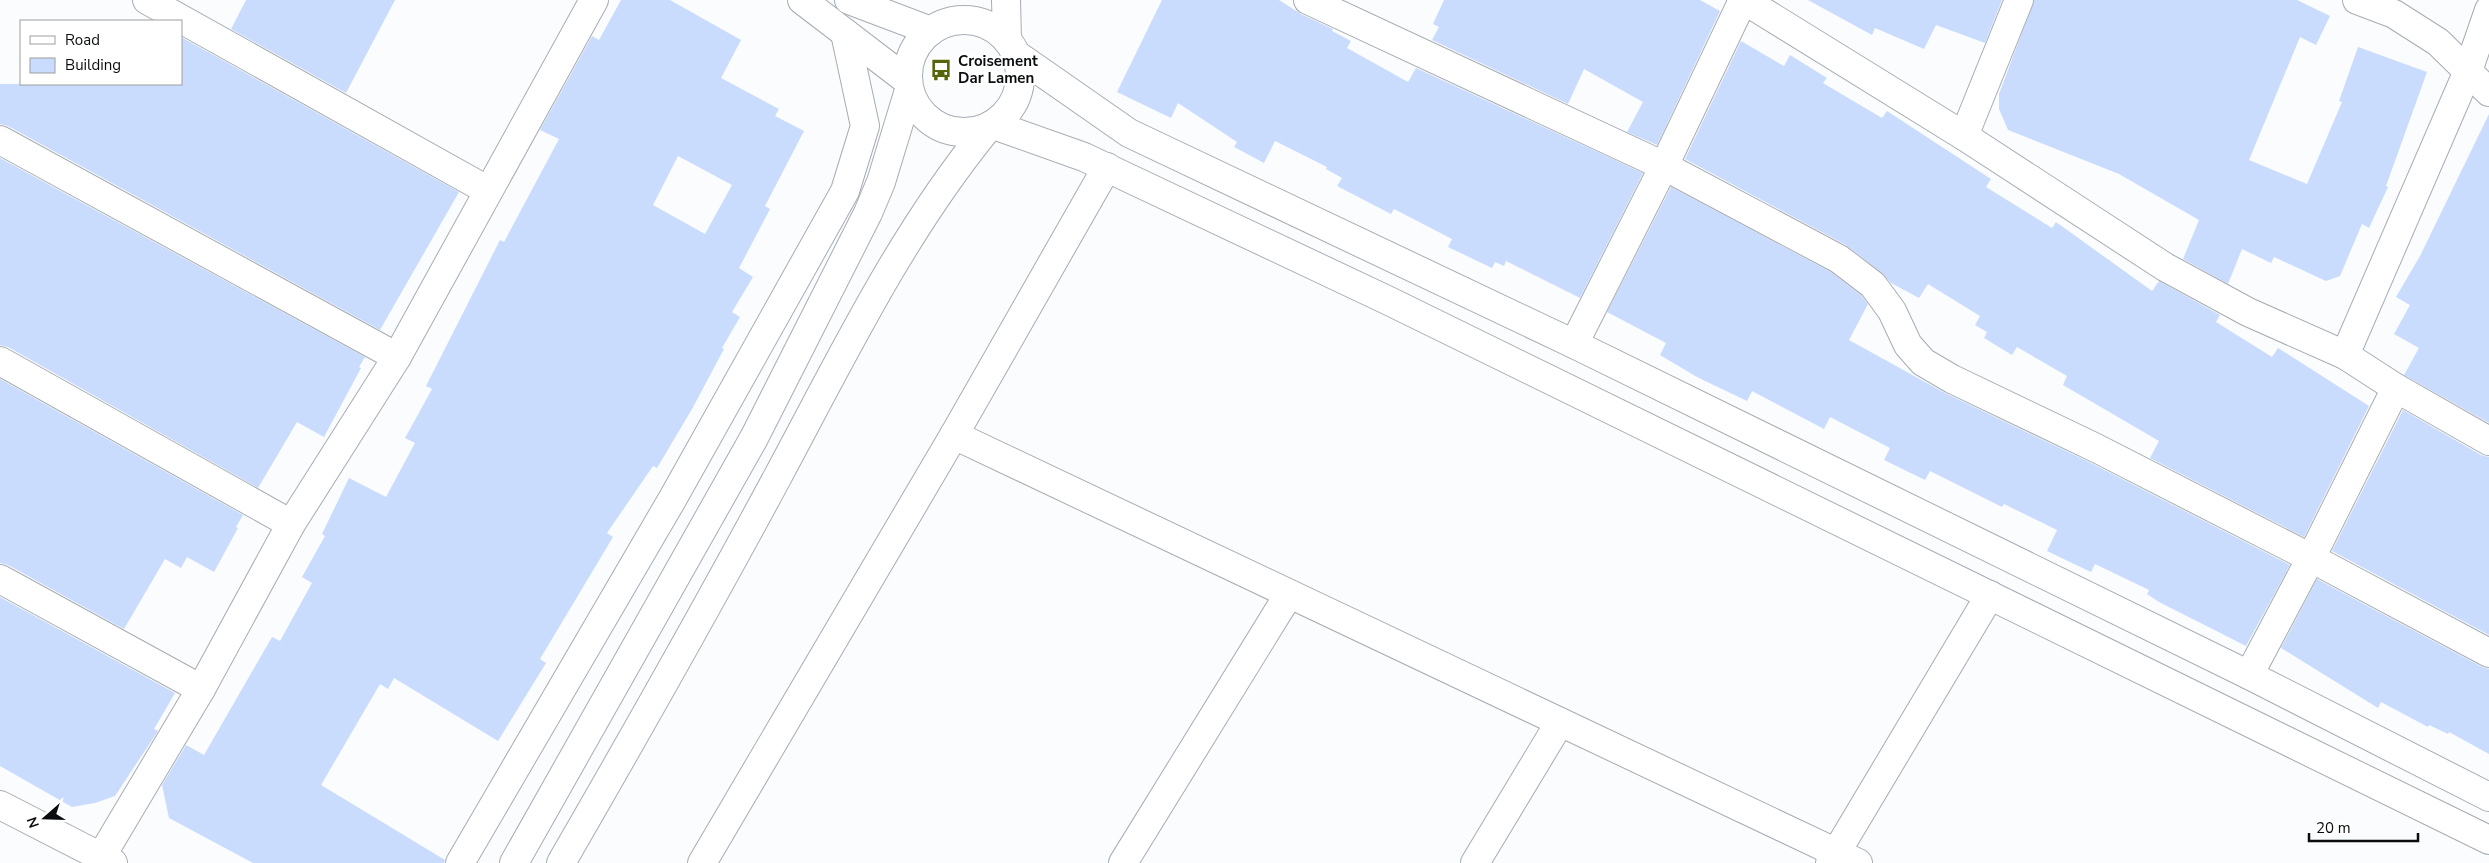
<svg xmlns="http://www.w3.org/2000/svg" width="2489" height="863" font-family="'Nunito Sans',sans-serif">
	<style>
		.building { fill: #cadcfd; fill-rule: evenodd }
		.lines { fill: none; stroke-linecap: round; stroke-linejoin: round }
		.minor-casing { stroke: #a7acb4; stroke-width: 30 }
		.tertiary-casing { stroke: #a7acb4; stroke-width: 30 }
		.minor { stroke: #fff; stroke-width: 28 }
		.tertiary { stroke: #fff; stroke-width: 28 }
		.labels { text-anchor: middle; stroke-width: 5; stroke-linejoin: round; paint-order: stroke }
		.poi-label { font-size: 15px; font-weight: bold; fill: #0a0c0f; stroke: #fff; text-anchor: start }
	</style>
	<rect width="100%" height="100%" fill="#fafcfd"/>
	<!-- building -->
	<g class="building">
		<polygon points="246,0 395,0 346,93 231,29"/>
		<path d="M621 0H670L741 40 721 78 779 109 775 116 804 131 765 206 770 209 739 268 753 277 732 312 740 317 722 348 724 349 692 409 657 468 653 466 607 533 613 537 540 659 546 663 498 741 394 678 388 689 380 684 321 785 445 860 444 863H253L169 818 162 785 186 745 204 755 272 637 280 641 312 583 302 577 325 536 322 534 349 478 386 497 415 443 405 438 432 389 426 386 500 240 504 242 559 139 540 130 592 36 599 40ZM678 156 732 185 705 234 653 205Z"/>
		<polygon points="1162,0 1279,0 1301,14 1333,29 1332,31 1351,41 1347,48 1408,82 1416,68 1643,173 1580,298 1506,261 1504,266 1495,262 1492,268 1448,247 1452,239 1394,209 1391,214 1337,186 1342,178 1326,169 1327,167 1275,141 1264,163 1234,147 1237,142 1178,103 1171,118 1117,92"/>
		<polygon points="1444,0 1700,0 1720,11 1657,145 1627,132 1643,102 1584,69 1568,104 1432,40 1439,27 1433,24"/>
		<polygon points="1808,0 2002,0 1985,43 1936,25 1924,49 1875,28 1872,35"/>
		<polygon points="2034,0 2297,0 2330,16 2316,45 2300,37 2249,160 2307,184 2342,102 2339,101 2358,47 2427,72 2386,186 2388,187 2369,228 2362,224 2340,276 2326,281 2274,257 2271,263 2242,249 2228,284 2183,259 2199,220 2119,174 2008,130 1999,109 1999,94"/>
		<polygon points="181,37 459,192 380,330 8,126 0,124 0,84 181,84"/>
		<polygon points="1741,41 1784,66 1790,55 1827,78 1823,83 1882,118 1887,111 1991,179 1986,187 2052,228 2056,222 2152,291 2159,281 2220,315 2216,322 2272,357 2278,348 2369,406 2304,537 2150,458 2159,441 2063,385 2067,376 2017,347 2012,355 1984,338 1987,332 1975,325 1980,316 1928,284 1919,298 1891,283 1882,273 1846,245 1685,159"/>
		<polygon points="2489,114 2489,423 2404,375 2419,348 2394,334 2410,305 2396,297 2420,256"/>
		<polygon points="0,158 365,357 359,367 361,368 324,437 297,422 258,488 8,347 0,345"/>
		<polygon points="1671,187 1831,272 1862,296 1868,304 1849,340 1945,393 2089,462 2290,565 2246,646 2159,602 2147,594 2149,590 2095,564 2091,572 2047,551 2057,530 2004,504 2002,507 1930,471 1925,480 1884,460 1890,448 1830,417 1824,429 1752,391 1747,401 1697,377 1660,355 1666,343 1607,312"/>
		<polygon points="0,379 243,515 236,527 238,528 214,572 187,557 181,568 165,559 124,629 8,565 0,563"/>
		<polygon points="2403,410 2481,455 2489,457 2489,635 2332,551"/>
		<polygon points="2317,579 2482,667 2489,669 2489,754 2449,732 2448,734 2429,725 2428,727 2381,702 2378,708 2281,648"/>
		<polygon points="0,597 175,693 154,729 158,731 115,796 95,803 72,807 0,766"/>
	</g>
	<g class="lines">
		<!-- minor casing -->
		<g class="minor-casing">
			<g id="minor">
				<polyline points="147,0 487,190"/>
				<polyline points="1308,0 1664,166 1839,259 1873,285 1892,311 1908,345 1923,362 1952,379 2096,448 2311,558 2489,653"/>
				<polyline points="1744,0 1964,136 2165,267 2248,312 2345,355 2396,388 2489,441"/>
				<polyline points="2357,0 2394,14 2438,42 2489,92"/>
				<polyline points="1964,136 2019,0"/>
				<polyline points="0,140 397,357"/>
				<polyline points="1574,344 1664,166 1743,0"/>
				<polyline points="2345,355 2468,71 2489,10"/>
				<polyline points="0,361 291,524"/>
				<polyline points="954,435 1858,863"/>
				<polyline points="0,579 201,689"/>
				<polyline points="2249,675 2311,558 2396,388"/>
				<polyline points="0,805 113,863"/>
				<polyline points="101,857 201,689 291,524 397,357 594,0"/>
				<polyline points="460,863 673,498 845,191 865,126 845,33"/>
				<polyline points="702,863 954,435 1107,167"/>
				<polyline points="1123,863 1289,594"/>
				<polyline points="1475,863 1560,722"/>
				<polyline points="1830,863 1990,595"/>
			</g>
		</g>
		<!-- tertiary casing -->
		<g class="tertiary-casing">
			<g id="tertiary">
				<polyline points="802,0 908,81"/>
				<polyline points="849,0 931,31"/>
				<polyline points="1006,0 1007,39"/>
				<circle cx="964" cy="76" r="56"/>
				<polyline points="1017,55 1129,133 1574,344 2249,675 2489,797"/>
				<polyline points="994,125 1084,157 1387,300 2489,840"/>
				<polyline points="514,863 754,438 868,213 881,182 909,90"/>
				<path d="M561 863C635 735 708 606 778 476 842 357 901 234 987 129"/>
			</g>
		</g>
		<!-- minor -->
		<use href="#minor" class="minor"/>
		<!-- tertiary -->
		<use href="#tertiary" class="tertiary"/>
	</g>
	<!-- icons -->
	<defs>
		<g id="bus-bare" transform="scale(1.725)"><path d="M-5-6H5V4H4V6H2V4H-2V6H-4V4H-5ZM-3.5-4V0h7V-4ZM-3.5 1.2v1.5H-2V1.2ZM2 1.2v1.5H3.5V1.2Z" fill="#57650b" stroke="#fff" stroke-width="2.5" paint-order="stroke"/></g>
	</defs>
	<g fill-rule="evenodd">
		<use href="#bus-bare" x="941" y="70"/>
	</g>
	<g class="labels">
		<!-- poi labels -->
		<g class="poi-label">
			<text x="958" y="66">Croisement<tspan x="958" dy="17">Dar Lamen</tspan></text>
		</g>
	</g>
	<!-- legend -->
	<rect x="20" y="20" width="162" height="65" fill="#ffffff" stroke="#9d9e9f"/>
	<rect x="30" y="36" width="25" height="8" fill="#ffffff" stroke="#9d9e9f"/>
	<text x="65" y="45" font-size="15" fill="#0a0c0f">Road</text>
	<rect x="30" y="58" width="25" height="15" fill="#cadcfd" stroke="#9d9e9f"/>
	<text x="65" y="70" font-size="15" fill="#0a0c0f">Building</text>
	<!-- north arrow -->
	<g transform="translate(45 818) rotate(250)" stroke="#ffffff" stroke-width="4" paint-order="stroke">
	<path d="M0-4L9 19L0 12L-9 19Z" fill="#0a0c0f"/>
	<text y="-8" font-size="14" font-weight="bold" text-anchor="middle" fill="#0a0c0f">N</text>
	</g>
	<!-- scale -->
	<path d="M2309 833v8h109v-8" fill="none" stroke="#0a0c0f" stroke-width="2.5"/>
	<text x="2316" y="833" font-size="15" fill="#0a0c0f" stroke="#ffffff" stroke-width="4" paint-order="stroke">20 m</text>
</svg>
